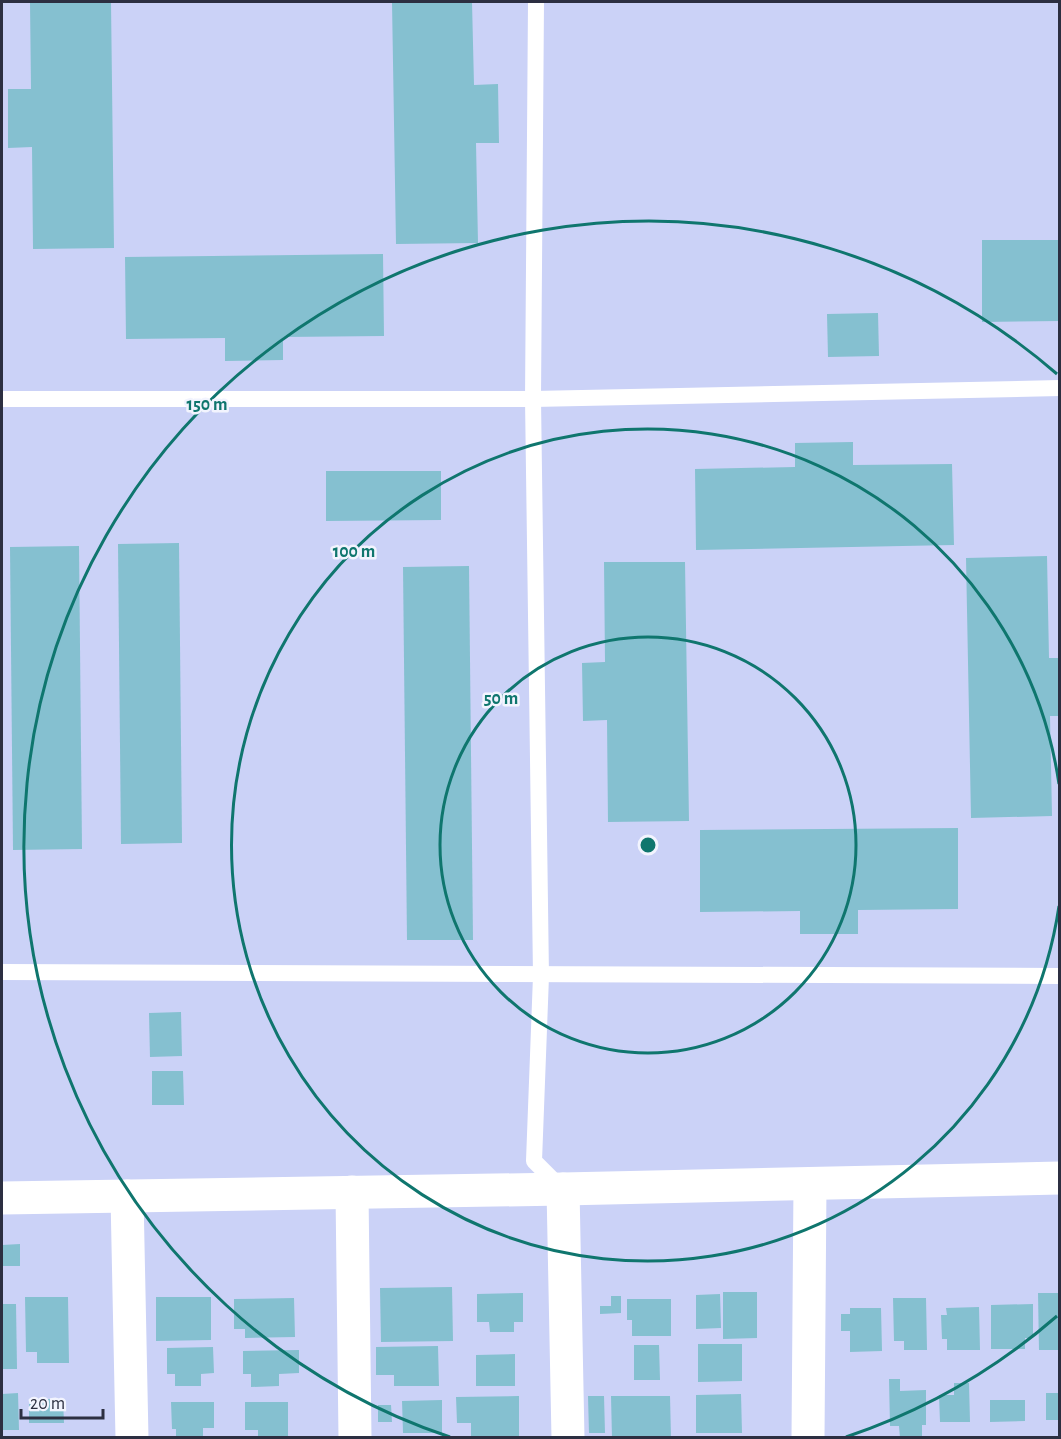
<svg xmlns="http://www.w3.org/2000/svg" width="1061" height="1439" font-family="'Alegreya Sans',sans-serif">
	<style>
		.building { fill: #85c0d0 }
		.lines { fill: none; stroke-linecap: round; stroke-linejoin: round }
		.lane { stroke: #fff; stroke-width: 16 }
		.street { stroke: #fff; stroke-width: 33 }
		.ring { fill: none; stroke: #0f766e; stroke-width: 3 }
		.centre { fill: #0f766e; stroke: #f2f4fe; stroke-width: 3 }
		.ring-label { font-size: 18px; text-anchor: middle; font-weight: bold; fill: #0f766e; stroke: #f2f4fe; stroke-width: 5; stroke-linejoin: round; paint-order: stroke }
	</style>
	<rect width="100%" height="100%" fill="#cbd2f7"/>
	<!-- building -->
	<g class="building">
		<polygon points="30,2 111,2 114,248 33,249 32,147 8,148 8,89 31,89"/>
		<polygon points="392,2 472,2 474,85 498,84 499,143 476,143 478,243 396,244"/>
		<polygon points="982,240 1060,240 1060,321 982,322"/>
		<polygon points="383,254 384,336 283,337 283,360 225,361 225,338 126,339 125,257"/>
		<polygon points="878,313 879,356 828,357 827,314"/>
		<polygon points="853,442 853,465 952,464 954,545 696,550 695,469 795,467 795,443"/>
		<polygon points="326,471 441,471 441,520 326,521"/>
		<polygon points="179,543 182,843 121,844 118,544"/>
		<polygon points="79,546 82,849 13,850 10,547"/>
		<polygon points="1047,556 1049,658 1060,658 1060,716 1050,716 1052,816 971,818 966,558"/>
		<polygon points="604,562 685,562 689,821 608,822 607,720 583,721 582,663 605,662"/>
		<polygon points="469,566 473,940 407,940 403,567"/>
		<polygon points="958,828 958,909 858,910 858,934 800,934 800,911 700,912 700,830"/>
		<polygon points="181,1012 182,1056 150,1057 149,1013"/>
		<polygon points="152,1071 183,1071 184,1105 152,1105"/>
		<polygon points="20,1244 20,1266 2,1266 2,1245"/>
		<polygon points="452,1287 453,1341 381,1342 380,1288"/>
		<polygon points="723,1292 757,1292 757,1338 723,1339"/>
		<polygon points="523,1293 523,1322 514,1322 514,1332 490,1332 489,1322 477,1322 477,1294"/>
		<polygon points="1038,1293 1060,1293 1060,1350 1039,1350"/>
		<polygon points="720,1294 721,1328 696,1329 696,1295"/>
		<polygon points="611,1296 621,1296 621,1313 600,1314 600,1306 611,1306"/>
		<polygon points="25,1297 68,1297 69,1363 37,1363 37,1352 26,1352"/>
		<polygon points="156,1297 211,1297 211,1340 156,1341"/>
		<polygon points="294,1298 295,1337 245,1338 245,1329 234,1329 234,1299"/>
		<polygon points="893,1298 926,1298 927,1350 904,1350 904,1341 894,1341"/>
		<polygon points="627,1299 671,1299 671,1336 632,1336 632,1320 627,1320"/>
		<polygon points="2,1304 16,1304 17,1369 2,1369"/>
		<polygon points="1033,1304 1033,1338 1025,1338 1025,1349 991,1349 991,1305"/>
		<polygon points="979,1307 980,1350 947,1350 947,1339 942,1339 941,1315 947,1315 946,1308"/>
		<polygon points="850,1308 881,1308 882,1351 850,1352 850,1331 841,1331 841,1314 850,1314"/>
		<polygon points="698,1344 742,1344 742,1381 698,1382"/>
		<polygon points="634,1345 659,1345 660,1380 634,1380"/>
		<polygon points="438,1346 439,1386 394,1386 394,1375 376,1375 376,1347"/>
		<polygon points="213,1347 214,1373 201,1374 201,1386 175,1386 175,1374 167,1374 167,1348"/>
		<polygon points="299,1350 299,1373 279,1374 279,1386 251,1387 251,1374 243,1374 243,1351"/>
		<polygon points="515,1354 515,1386 476,1386 476,1355"/>
		<polygon points="889,1379 900,1379 900,1391 926,1390 926,1425 922,1425 922,1438 900,1438 899,1426 890,1426"/>
		<polygon points="954,1383 969,1383 970,1422 940,1422 939,1395 954,1395"/>
		<polygon points="18,1393 19,1430 2,1430 2,1394"/>
		<rect x="1046" y="1393" width="14" height="27"/>
		<polygon points="741,1394 742,1433 696,1433 696,1395"/>
		<polygon points="519,1396 519,1438 471,1438 471,1423 457,1423 456,1397"/>
		<polygon points="588,1396 604,1396 605,1433 589,1433"/>
		<polygon points="611,1396 670,1396 671,1438 612,1438"/>
		<polygon points="29,1399 63,1399 64,1423 29,1423"/>
		<polygon points="442,1400 442,1433 403,1433 402,1401"/>
		<polygon points="990,1400 1025,1400 1025,1421 990,1422"/>
		<polygon points="171,1402 214,1402 214,1428 203,1428 203,1438 176,1438 176,1429 172,1429"/>
		<polygon points="245,1402 288,1402 288,1438 258,1438 258,1430 245,1430"/>
		<polygon points="378,1405 391,1405 392,1422 378,1422"/>
	</g>
	<g class="lines">
		<!-- lane -->
		<g class="lane">
			<polyline points="536,2 533,399 541,976 534,1161 562,1189"/>
			<polyline points="2,399 533,399 1060,388"/>
			<polyline points="2,972 1060,976"/>
		</g>
		<!-- street -->
		<g class="street">
			<polyline points="563,1189 568,1438"/>
			<polyline points="352,1192 355,1438"/>
			<polyline points="127,1196 132,1438"/>
			<polyline points="2,1198 563,1189 1060,1178"/>
			<polyline points="808,1438 810,1184"/>
		</g>
	</g>
	<!-- distance rings -->
	<g class="ring">
		<circle cx="648" cy="845" r="208"/>
		<path d="M1059 906A416 416 0 1 1 1059 784"/>
		<path d="M1057 1316A624 624 0 0 1 846 1437M450 1437A624 624 0 1 1 1057 374"/>
	</g>
	<circle cx="648" cy="845" r="9" class="centre"/>
	<g class="ring-label">
		<text x="207" y="410">150 m</text>
		<text x="354" y="557">100 m</text>
		<text x="501" y="704">50 m</text>
	</g>
	<!-- border -->
	<rect width="1061" height="1439" fill="none" stroke="#2c2f41" stroke-width="6"/>
	<!-- scale -->
	<path d="M21 1409v9h82v-9" fill="none" stroke="#2c2f41" stroke-width="3"/>
	<text x="30" y="1409" font-size="18" fill="#2c2f41" stroke="#f2f4fe" stroke-width="4.5" paint-order="stroke">20 m</text>
</svg>
